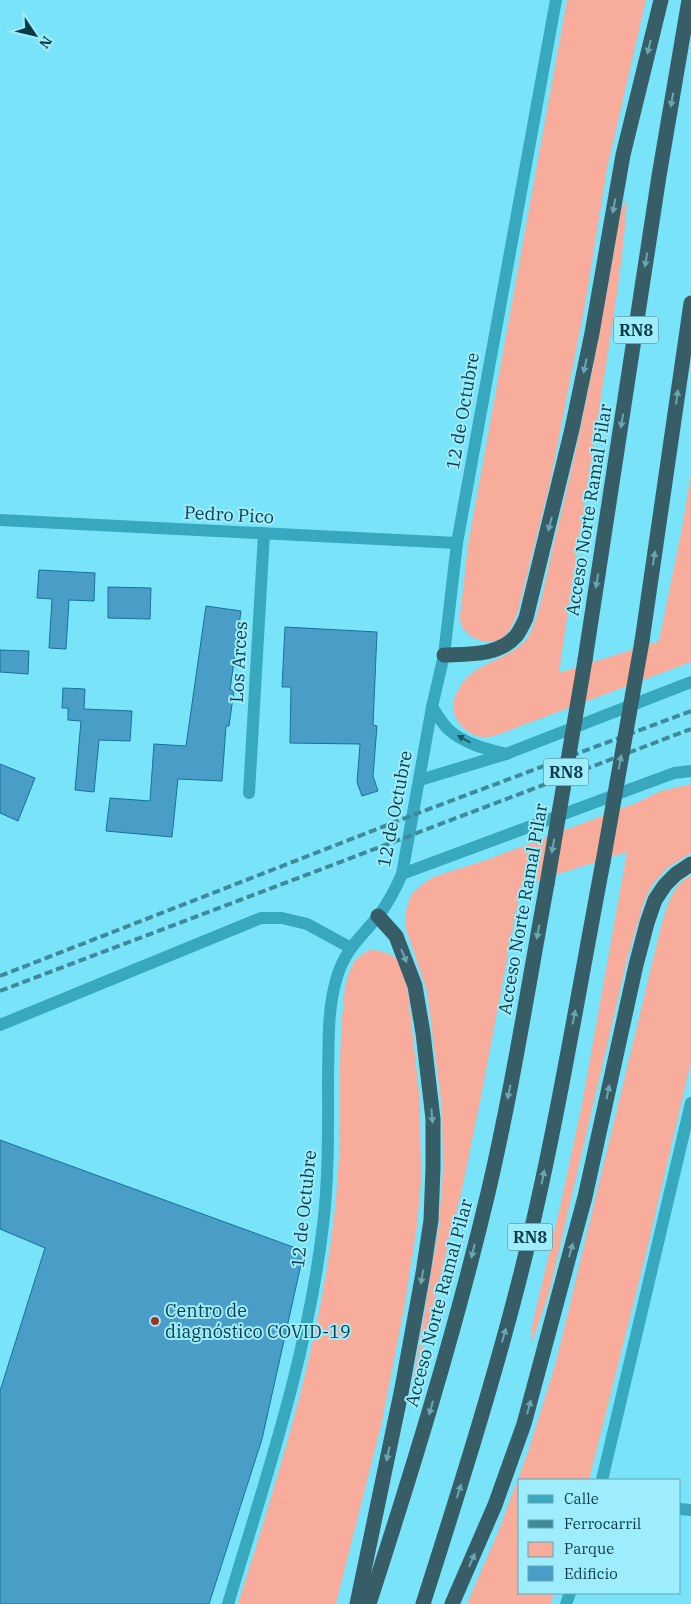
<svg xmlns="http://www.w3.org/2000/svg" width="691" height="1604" font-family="'IBM Plex Serif',serif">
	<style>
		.green { fill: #f8ac9b }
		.building { fill: #499dc7; stroke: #15739b }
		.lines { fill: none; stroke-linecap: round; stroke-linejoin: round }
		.minor { stroke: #37a8be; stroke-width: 12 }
		.highway { stroke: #375e67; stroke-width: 15 }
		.rail { stroke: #3f8a99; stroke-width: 4; stroke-dasharray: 8 4; stroke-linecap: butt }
		.highway-bridge { stroke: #375e67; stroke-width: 15 }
		.oneway { fill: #6aa6b2 }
		.oneway2 { fill: #185c69 }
		.poi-dot { fill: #9d341f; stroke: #9dedfe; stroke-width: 2 }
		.labels { text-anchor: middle; stroke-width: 4; stroke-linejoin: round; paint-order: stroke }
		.shield { fill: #9dedfe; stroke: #37707c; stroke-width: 1 }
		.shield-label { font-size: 16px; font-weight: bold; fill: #0b3b44 }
		.street-label { font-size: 18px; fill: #0b3b44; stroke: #9dedfe }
		.poi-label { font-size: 18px; fill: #0b3b44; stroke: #9dedfe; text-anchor: start }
	</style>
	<rect width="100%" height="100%" fill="#79e3f9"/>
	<!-- green -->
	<g class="green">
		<path d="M567 0H646L607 169 585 305 550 483 518 611C515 619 512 629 505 636 493 646 472 642 463 628 461 625 460 620 460 616L468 545Z"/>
		<path d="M627 201C622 276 608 349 597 423 584 506 571 590 559 673L659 641 683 523 691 473V662L505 732C499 734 490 738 483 737 468 736 452 720 453 704 454 697 457 692 460 687 476 661 504 662 524 642 531 635 534 624 537 615 545 589 549 561 556 534 583 427 603 318 621 209Z"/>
		<polygon points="691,784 691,853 667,868 653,884 645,899 628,956 549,1293 531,1345 532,1326 560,1207 582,1104 627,852 521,886 481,1097 461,1194 411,1394 439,1226 443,1168 442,1109 427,991 405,926 406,911 411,895 420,886 433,877 489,859 636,803 661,791"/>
		<path d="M691 876V1062L645 1258 589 1480H520V1593H554L551 1604H467L499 1530 528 1452 556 1362 659 935C664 917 671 882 691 876Z"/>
		<path d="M370 950 382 951 393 956 399 961 408 991 420 1102 421 1181 417 1226 405 1303 382 1422 336 1604H238C284 1457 332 1310 339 1155 341 1106 338 1057 343 1008 344 995 345 980 351 968 355 959 362 954 370 950Z"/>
	</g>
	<!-- building -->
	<g class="building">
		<polygon points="39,570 95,573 94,601 69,600 66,649 49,648 52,599 37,598"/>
		<polygon points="108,587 151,588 150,619 108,618"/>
		<polygon points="206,606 241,611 230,690 234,690 229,726 226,726 222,781 178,779 172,837 106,831 110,798 150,801 154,744 186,746"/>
		<polygon points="285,627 377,632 373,725 377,726 373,776 378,791 362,796 357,782 360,744 290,743 291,687 282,687"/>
		<polygon points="0,650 29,651 28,674 0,672"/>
		<polygon points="63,688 85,689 84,709 132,711 130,741 99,740 94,792 75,790 81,721 68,720 68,708 62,708"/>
		<polygon points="0,764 35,778 18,821 0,813"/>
		<polygon points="0,1140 304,1251 262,1439 209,1604 0,1604 0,1391 45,1248 0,1229"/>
	</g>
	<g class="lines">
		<!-- minor -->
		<g class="minor">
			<polyline points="0,520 457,543"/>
			<path d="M432 707C437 714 442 724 449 730 465 744 486 749 506 754"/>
			<polyline points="420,780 506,754 691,682"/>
			<polyline points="249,793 264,534"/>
			<polyline points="402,874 674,773 691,771"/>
			<polyline points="0,1025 261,918 282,918 307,924 351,948"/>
			<polyline points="602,1480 691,1103"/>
			<polyline points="680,1509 691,1510"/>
			<path d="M228 1604C265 1480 308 1355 323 1225 329 1176 328 1125 328 1076 329 1042 327 1009 337 977 345 949 363 935 380 914 389 901 396 888 402 874L432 707 444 655 457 543 556 0"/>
			<polyline points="566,1604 570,1593"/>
		</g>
		<!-- highway -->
		<g class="highway">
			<polyline points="642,641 691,303"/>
			<path d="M444 655C468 654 499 656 516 636 520 631 523 624 526 618L572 429 592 333 623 155 661 0"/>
			<polyline points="585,660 659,176 689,0"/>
			<polyline points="357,1604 402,1388 423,1273 431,1220 433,1168 433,1119 423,1033 415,986 396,936 378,916"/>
			<path d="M369 1604C413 1468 455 1332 488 1193 512 1091 528 987 547 884"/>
			<path d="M423 1604C458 1494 493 1384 521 1273 555 1137 577 999 603 862"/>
			<polyline points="452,1604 495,1505 524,1424 585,1197 636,965 647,923 655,900 665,885 676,874 691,864"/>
		</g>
		<!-- rail -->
		<g class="rail">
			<polyline points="0,976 413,815 691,711"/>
			<polyline points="0,991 691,729"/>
		</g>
		<!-- highway-bridge -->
		<g class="highway-bridge">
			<polyline points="603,862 642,641"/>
			<polyline points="547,884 585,660"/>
		</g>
	</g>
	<!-- one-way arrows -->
	<defs><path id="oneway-solid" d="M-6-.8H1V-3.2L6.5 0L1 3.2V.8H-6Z" transform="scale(1.25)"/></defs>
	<g class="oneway">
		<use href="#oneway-solid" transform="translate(649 47) rotate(104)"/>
		<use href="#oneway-solid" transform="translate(672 100) rotate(100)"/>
		<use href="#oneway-solid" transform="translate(614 206) rotate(100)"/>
		<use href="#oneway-solid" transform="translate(646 260) rotate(99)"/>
		<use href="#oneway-solid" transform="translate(585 366) rotate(102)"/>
		<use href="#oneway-solid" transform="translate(677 397) rotate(-82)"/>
		<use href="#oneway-solid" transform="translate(622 421) rotate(99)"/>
		<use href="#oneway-solid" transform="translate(550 524) rotate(104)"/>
		<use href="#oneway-solid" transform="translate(654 558) rotate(-82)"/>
		<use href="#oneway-solid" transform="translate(597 581) rotate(99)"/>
		<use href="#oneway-solid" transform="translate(620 762) rotate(-80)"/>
		<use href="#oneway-solid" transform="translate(553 846) rotate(100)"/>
		<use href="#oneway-solid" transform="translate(538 932) rotate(100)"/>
		<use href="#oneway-solid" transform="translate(404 956) rotate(68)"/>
		<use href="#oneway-solid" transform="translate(574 1017) rotate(-79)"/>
		<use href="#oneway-solid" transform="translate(509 1092) rotate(102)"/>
		<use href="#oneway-solid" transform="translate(608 1092) rotate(-78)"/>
		<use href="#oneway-solid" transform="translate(432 1116) rotate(85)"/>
		<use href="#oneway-solid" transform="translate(543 1177) rotate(-79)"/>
		<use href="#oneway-solid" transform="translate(571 1250) rotate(-75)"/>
		<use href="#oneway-solid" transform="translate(473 1251) rotate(104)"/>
		<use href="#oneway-solid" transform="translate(422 1277) rotate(100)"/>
		<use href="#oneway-solid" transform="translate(504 1335) rotate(-74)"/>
		<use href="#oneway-solid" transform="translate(529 1407) rotate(-75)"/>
		<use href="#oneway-solid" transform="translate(431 1408) rotate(106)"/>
		<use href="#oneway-solid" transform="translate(388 1454) rotate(102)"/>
		<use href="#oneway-solid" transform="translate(459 1491) rotate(-73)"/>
		<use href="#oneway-solid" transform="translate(472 1560) rotate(-67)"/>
	</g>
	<use class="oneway2" href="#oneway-solid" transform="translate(464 739) rotate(-150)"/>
	<!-- markers -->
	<circle class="poi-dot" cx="155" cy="1321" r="5"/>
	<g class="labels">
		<!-- shield labels -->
		<g class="shield">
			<rect x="613.5" y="316.5" width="45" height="27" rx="4"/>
			<rect x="543.5" y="758.5" width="45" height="27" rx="4"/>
			<rect x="507.5" y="1223.5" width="45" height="27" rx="4"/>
		</g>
		<g class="shield-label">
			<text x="636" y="336">RN8</text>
			<text x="566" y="778">RN8</text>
			<text x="530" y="1243">RN8</text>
		</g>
		<!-- street labels -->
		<g class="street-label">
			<text transform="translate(463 411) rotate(-80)" y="6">12 de Octubre</text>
			<text transform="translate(589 510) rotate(-81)" y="6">Acceso Norte Ramal Pilar</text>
			<text transform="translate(229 515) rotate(3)" y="6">Pedro Pico</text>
			<text transform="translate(239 662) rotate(-87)" y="6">Los Arces</text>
			<text transform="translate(395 809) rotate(-79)" y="6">12 de Octubre</text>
			<text transform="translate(523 909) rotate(-80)" y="6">Acceso Norte Ramal Pilar</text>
			<text transform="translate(304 1209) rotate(-84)" y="6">12 de Octubre</text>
			<text transform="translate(439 1303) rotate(-75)" y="6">Acceso Norte Ramal Pilar</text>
		</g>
		<!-- poi labels -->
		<g class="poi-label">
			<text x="165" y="1317">Centro de<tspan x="165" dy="21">diagnóstico COVID-19</tspan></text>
		</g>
	</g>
	<!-- legend -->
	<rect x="518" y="1479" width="162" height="115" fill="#9dedfe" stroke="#63a6b4"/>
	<rect x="528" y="1495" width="25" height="8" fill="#37a8be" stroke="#63a6b4"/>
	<text x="564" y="1504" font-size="15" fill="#0b3b44">Calle</text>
	<rect x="528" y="1520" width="25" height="8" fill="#3f8a99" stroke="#63a6b4"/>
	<text x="564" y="1529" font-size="15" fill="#0b3b44">Ferrocarril</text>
	<rect x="528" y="1542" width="25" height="15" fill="#f8ac9b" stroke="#63a6b4"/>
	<text x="564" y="1554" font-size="15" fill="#0b3b44">Parque</text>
	<rect x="528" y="1566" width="25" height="15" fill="#499dc7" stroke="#63a6b4"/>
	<text x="564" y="1579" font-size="15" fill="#0b3b44">Edificio</text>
	<!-- north arrow -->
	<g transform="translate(35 35) rotate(125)" stroke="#9dedfe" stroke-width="4" paint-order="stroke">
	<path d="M0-4L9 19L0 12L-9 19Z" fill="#0b3b44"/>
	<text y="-8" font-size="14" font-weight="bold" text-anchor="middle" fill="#0b3b44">N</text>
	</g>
</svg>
